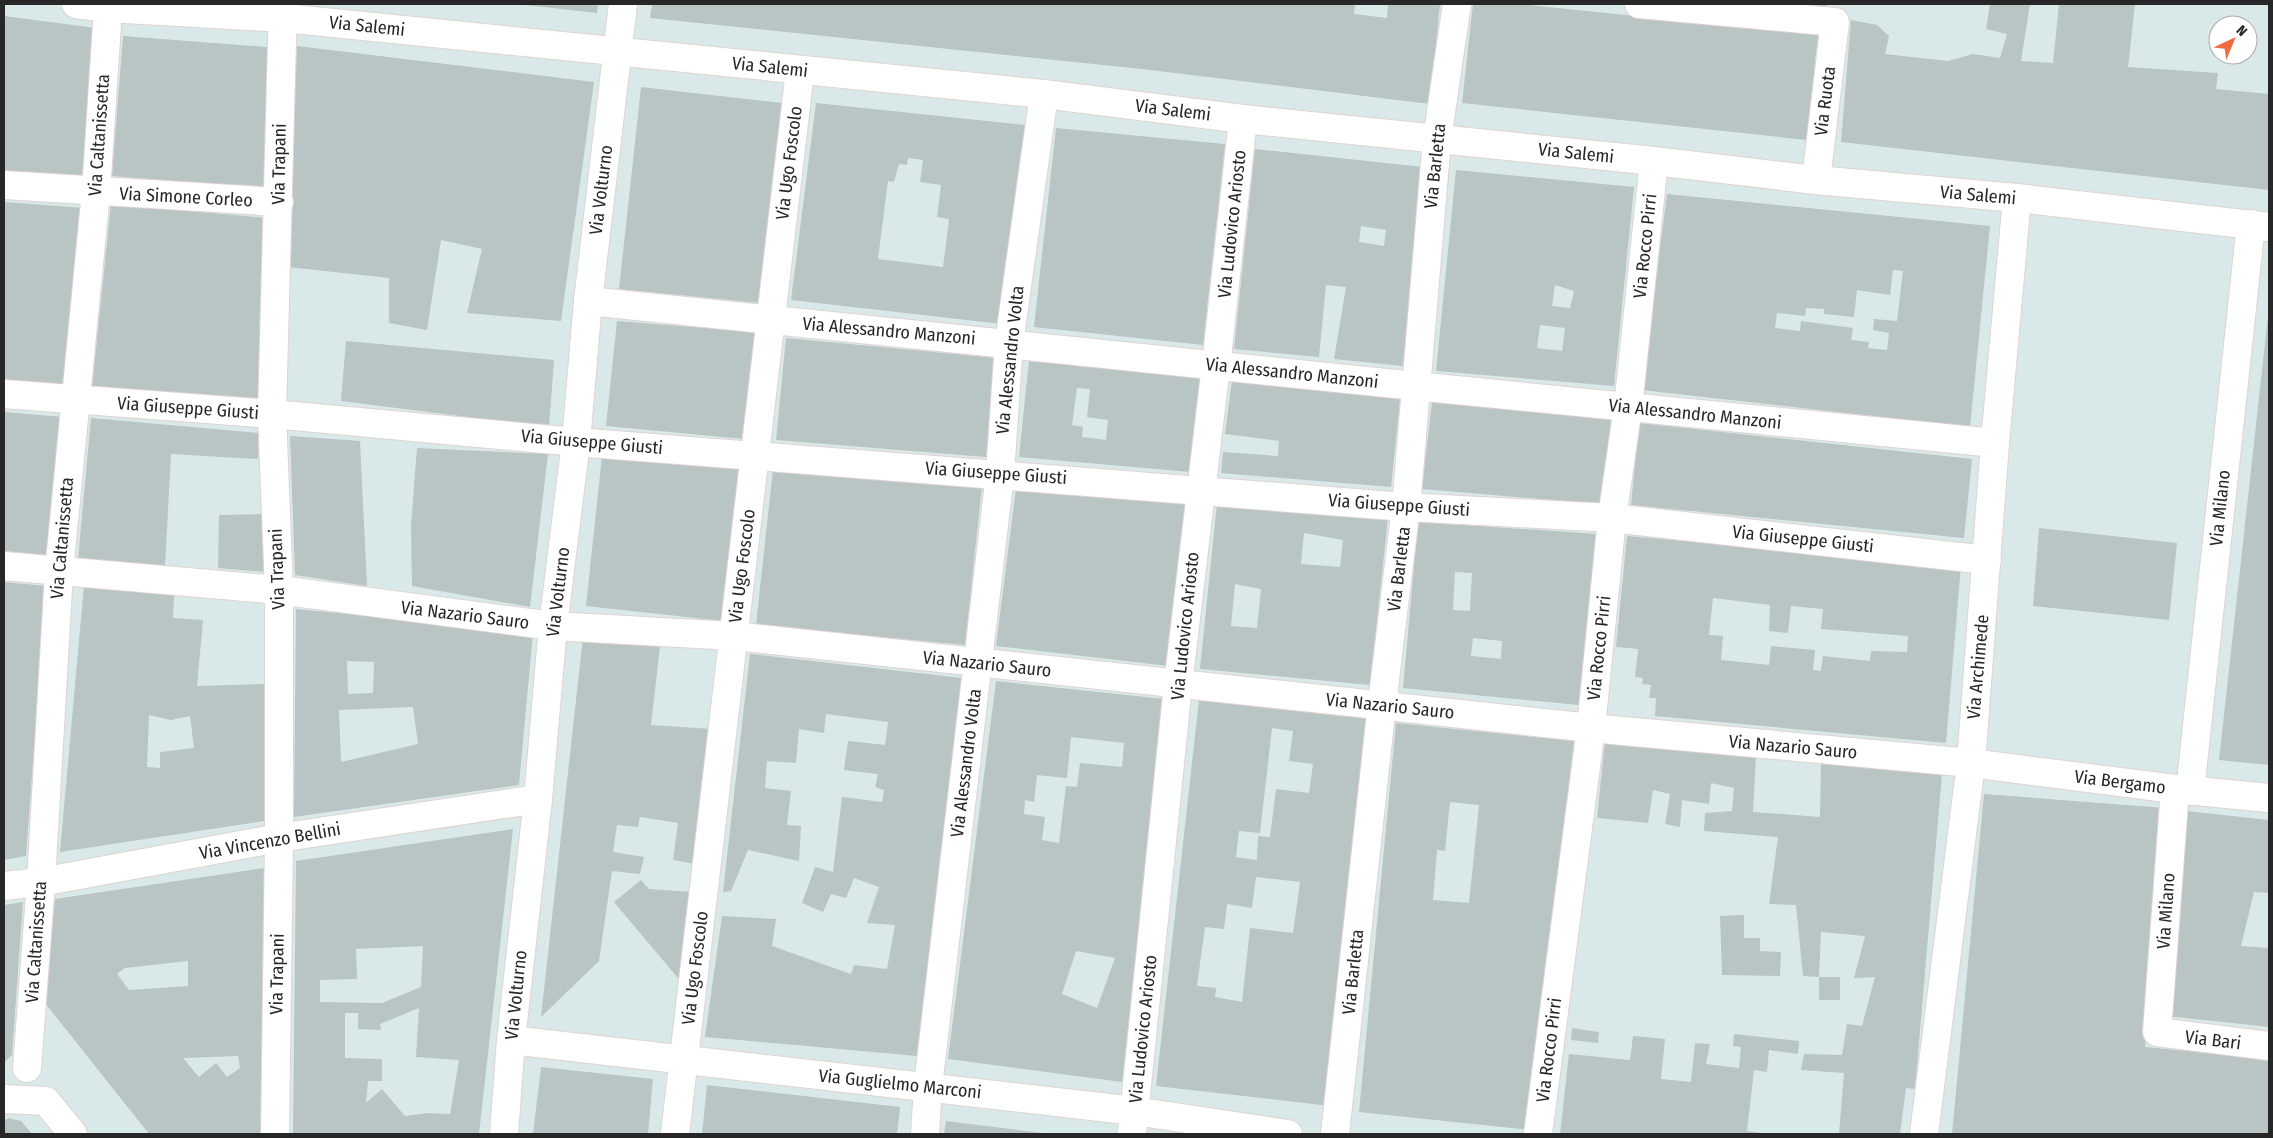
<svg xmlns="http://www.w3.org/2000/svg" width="2273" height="1138" font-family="'Fira Sans Condensed',sans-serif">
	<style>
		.building { fill: #b9c4c4; fill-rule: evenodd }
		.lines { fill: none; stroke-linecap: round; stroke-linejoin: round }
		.street-casing { stroke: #e0d3cf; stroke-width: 30 }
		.secondary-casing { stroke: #e0d3cf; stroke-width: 30 }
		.street { stroke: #fff; stroke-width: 28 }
		.secondary { stroke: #fff; stroke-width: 28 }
		.labels { text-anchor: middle; stroke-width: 4; stroke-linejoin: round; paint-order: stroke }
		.street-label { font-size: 18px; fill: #272727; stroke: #fff }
	</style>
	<rect width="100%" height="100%" fill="#d9e9e9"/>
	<!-- building -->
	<g class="building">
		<polygon points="517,4 598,4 597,13"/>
		<polygon points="652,4 1355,4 1354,14 1387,18 1388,4 1440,4 1430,104 1142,69 650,18"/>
		<polygon points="1473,4 1518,4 1818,35 1807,140 1462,103"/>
		<polygon points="1795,4 1826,4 1827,8 1795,5"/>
		<polygon points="1990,4 2030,4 2021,61 2053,63 2059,4 2135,4 2128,67 2218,73 2216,89 2269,94 2269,190 1841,142 1851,20 1877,25 1889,36 1885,54 1948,61 1973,54 2000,58 2007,34 1986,29"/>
		<polygon points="4,16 96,28 82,178 4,172"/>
		<polygon points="123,36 267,47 267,188 112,176"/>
		<polygon points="297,46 594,82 561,321 467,313 482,249 441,240 427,330 389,323 389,278 288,267"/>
		<polygon points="641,87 782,103 760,303 619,289"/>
		<path d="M816 103 1025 125 1002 324 791 300ZM908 158 923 160 920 182 941 185 937 217 949 219 943 267 878 259 888 181 894 182 899 164 907 165Z"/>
		<polygon points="1056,128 1225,144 1203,345 1034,327"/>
		<path d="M1255 149 1423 167 1403 366 1334 359 1346 287 1326 285 1319 357 1234 349ZM1361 226 1386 230 1384 246 1359 242Z"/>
		<path d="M1456 170 1634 187 1614 386 1436 371ZM1555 285 1574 291 1570 308 1552 306ZM1540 325 1565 328 1562 351 1537 348Z"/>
		<path d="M1667 194 1990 226 1970 427 1642 390ZM1893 270 1903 271 1897 321 1874 319 1873 330 1889 333 1887 350 1868 348 1869 342 1851 340 1853 328 1801 321 1800 331 1775 328 1777 313 1805 316 1806 308 1824 309V314L1854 317 1857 290 1890 295Z"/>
		<polygon points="4,202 84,208 66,386 4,381"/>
		<polygon points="111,204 267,218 262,402 92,388"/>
		<polygon points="2268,316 2269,316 2269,765 2219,760"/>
		<polygon points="617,321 756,332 744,439 606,426"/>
		<polygon points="786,338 997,358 986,457 776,440"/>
		<polygon points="346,341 554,360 549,427 341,401"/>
		<path d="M1029 360 1200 376 1190 472 1019 457ZM1077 388 1090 389 1087 417 1108 420 1106 440 1082 437 1083 427 1072 425Z"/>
		<polygon points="1232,380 1400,399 1391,487 1221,473 1223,452 1278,456 1279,441 1225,434"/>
		<polygon points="1432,402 1613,419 1600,504 1422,489"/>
		<polygon points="4,412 63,417 49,555 4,551"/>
		<polygon points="91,418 259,433 258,459 171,454 165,567 78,559"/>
		<polygon points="1639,423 1972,459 1964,538 1631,505"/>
		<polygon points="290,436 360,441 367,586 295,575"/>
		<polygon points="417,448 548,454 530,607 412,586 411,525"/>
		<polygon points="602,456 741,467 723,621 586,606"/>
		<polygon points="773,469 982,486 965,645 756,625"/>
		<polygon points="1016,488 1187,503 1169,666 996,646"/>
		<path d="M1217 503 1388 518 1370 685 1200 669ZM1304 533 1343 540 1340 567 1301 564ZM1235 584 1261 589 1257 628 1231 626Z"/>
		<polygon points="266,514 265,572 218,568 219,515"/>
		<path d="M1418 522 1598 534 1579 705 1403 688ZM1455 572 1472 573 1470 611 1453 610ZM1473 638 1502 641 1501 659 1471 656Z"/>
		<polygon points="2039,528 2177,543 2169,620 2033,606"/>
		<path d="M1627 536 1961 565 1946 743 1655 716 1656 698H1649L1651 685 1642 684 1643 678 1635 677 1638 649 1616 647ZM1713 598 1770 605 1769 631 1788 633 1791 606 1823 609 1821 629 1908 636 1907 652 1871 651 1870 661 1823 656 1821 671 1813 670 1815 650 1771 646 1769 665 1721 660 1723 636 1709 635Z"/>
		<polygon points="4,582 46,586 26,856 4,860"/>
		<path d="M84 585 174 595 173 618 203 620 197 686 264 684V821L60 852ZM149 715 171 720 190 716 194 748 160 752V768L147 767Z"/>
		<path d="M296 609 533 632 519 785 294 817ZM347 661 374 662 373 693 348 694ZM413 707 418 744 341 762 339 710Z"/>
		<polygon points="583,637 660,646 651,725 712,729 696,864 673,860 678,823 640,817 638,827 617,825 613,852 644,857 640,874 612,871 599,961 541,1017"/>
		<polygon points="750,654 962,678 917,1056 705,1037 722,916 776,919 772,946 851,974 854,965 887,969 895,925 867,923 879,887 854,878 846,898 831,894 823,912 802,903 815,867 833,872 842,797 882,802 884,790 875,787 878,774 844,770 848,741 885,745 888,722 826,714 824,733 799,729 796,763 767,761 765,788 791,791 787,825 801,826 799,861 748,850 731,891 723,892"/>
		<path d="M996 681 1164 699 1122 1082 948 1059ZM1071 737 1124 743 1122 767 1080 763 1077 787 1066 786 1059 843 1042 840 1045 817 1024 814 1025 800 1034 802 1037 775 1067 778ZM1076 951 1115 958 1097 1008 1062 994Z"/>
		<path d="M1199 700 1367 717 1330 1106 1156 1086ZM1272 728 1293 731 1289 761 1313 764 1309 793 1276 789 1270 837 1258 836 1257 860 1236 857 1239 831 1260 833ZM1256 877 1300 882 1293 933 1250 928 1242 1002 1215 997 1216 988 1197 986 1205 927 1224 929 1227 904 1252 908Z"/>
		<path d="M1396 723 1574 741 1530 1130 1359 1112ZM1450 802 1479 805 1469 903 1433 900 1437 850 1445 851Z"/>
		<polygon points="1605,741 1756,756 1753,812 1820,817 1821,763 1942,774 1915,1089 1906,1088 1900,1134 1839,1134 1844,1073 1801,1070 1804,1054 1842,1055 1847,1024 1862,1026 1875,977 1854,978 1865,936 1821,932 1819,977 1840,977 1840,1000 1819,1000 1819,977 1803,976 1796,905 1769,904 1778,837 1704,831 1705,813 1732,811 1734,788 1711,783 1709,804 1682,800 1680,827 1665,824 1670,794 1653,790 1648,823 1597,818"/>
		<polygon points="1984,794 2165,808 2145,1047 2269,1059 2269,1134 1952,1134"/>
		<polygon points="2186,811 2269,820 2269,893 2254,892 2241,946 2269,948 2269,1027 2167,1016"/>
		<path d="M513 829 479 1134H293L296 861ZM423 946 421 987 382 1003 320 1002V980L357 979 356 949ZM419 1008 416 1057 459 1060 450 1114 428 1113 405 1116 382 1089 366 1103 368 1081H382V1059L345 1058V1013H358V1029L381 1030 380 1024Z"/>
		<path d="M264 868 263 1134H149L45 1003 55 899ZM188 961V986L129 990 117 974 125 968ZM238 1056 240 1068 227 1077 216 1063 199 1077 183 1058Z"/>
		<polygon points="641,880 649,889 693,892 683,984 614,902"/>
		<polygon points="23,902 12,1055 4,1063 4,905"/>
		<polygon points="1744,915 1744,938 1760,938 1760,951 1781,952 1780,976 1722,975 1720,916"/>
		<polygon points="1572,1028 1599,1032 1598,1043 1571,1040"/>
		<polygon points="1734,1034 1799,1041 1798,1054 1769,1050 1767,1072 1754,1070 1747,1131 1767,1134 1560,1134 1569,1054 1630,1060 1633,1036 1665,1039 1661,1079 1691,1082 1695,1043 1710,1044 1706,1064 1739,1068 1741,1047 1733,1046"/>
		<polygon points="541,1067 653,1079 648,1134 533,1134"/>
		<polygon points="707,1085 900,1107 897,1134 702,1134"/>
		<polygon points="8,1118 21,1121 32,1134 4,1134 4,1121"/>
		<polygon points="946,1121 1042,1133 1042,1134 944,1134"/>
	</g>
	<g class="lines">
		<!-- street casing -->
		<g class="street-casing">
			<g id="street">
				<polyline points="1639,4 1835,22 1816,180"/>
				<polyline points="4,185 279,202"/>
				<polyline points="588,301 1415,386 1995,443"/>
				<polyline points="4,394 272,414 576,442 1406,507 1612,518 1987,560"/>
				<polyline points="4,566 279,590 553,626 734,636 1591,728 1971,763 2175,789 2269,798"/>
				<polyline points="2175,789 2157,1032 2269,1046"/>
				<polyline points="2190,791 2251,224"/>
				<polyline points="4,886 41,882 279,838 538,799"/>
				<polyline points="511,1040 1135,1111 1288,1134"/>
				<polyline points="27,1068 41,882 59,572 96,192 108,8"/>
				<polyline points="4,1099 46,1101 73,1134"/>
				<polyline points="275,1134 279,838 279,590 272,414 283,4"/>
				<polyline points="675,1134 800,71"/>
				<polyline points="925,1134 928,1086 1000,474 1009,343 1044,94"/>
				<polyline points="1132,1134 1178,685 1216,366 1243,119"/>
				<polyline points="1335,1134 1382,704 1406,507 1437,139 1457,4"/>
				<polyline points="1538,1134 1591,728 1612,518 1628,407 1654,161"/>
				<polyline points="1924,1134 1971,763 1995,443 2017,198"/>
			</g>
		</g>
		<!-- secondary casing -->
		<g class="secondary-casing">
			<g id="secondary">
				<polyline points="76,4 108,8 283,18 1044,94 1243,119 1654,161 1816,180 2017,198 2269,227"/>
				<polyline points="504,1134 511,1040 538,799 553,626 576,442 588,301 623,4"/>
			</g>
		</g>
		<!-- street -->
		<use href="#street" class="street"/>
		<!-- secondary -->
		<use href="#secondary" class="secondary"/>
	</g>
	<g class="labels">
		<!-- street labels -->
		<g class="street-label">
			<text transform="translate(367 26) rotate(6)" y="6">Via Salemi</text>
			<text transform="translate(770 67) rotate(6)" y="6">Via Salemi</text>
			<text transform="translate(1825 101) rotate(-83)" y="6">Via Ruota</text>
			<text transform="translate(1173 110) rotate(7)" y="6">Via Salemi</text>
			<text transform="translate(99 135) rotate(-86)" y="6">Via Caltanissetta</text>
			<text transform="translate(1576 153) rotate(6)" y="6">Via Salemi</text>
			<text transform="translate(789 163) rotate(-83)" y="6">Via Ugo Foscolo</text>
			<text transform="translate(279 164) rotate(-89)" y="6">Via Trapani</text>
			<text transform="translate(1435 166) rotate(-84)" y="6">Via Barletta</text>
			<text transform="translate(601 190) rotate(-83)" y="6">Via Volturno</text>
			<text transform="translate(1978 195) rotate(5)" y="6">Via Salemi</text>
			<text transform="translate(186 197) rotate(3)" y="6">Via Simone Corleo</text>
			<text transform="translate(1232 224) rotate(-84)" y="6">Via Ludovico Ariosto</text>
			<text transform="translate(1645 246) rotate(-84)" y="6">Via Rocco Pirri</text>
			<text transform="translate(889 331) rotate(5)" y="6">Via Alessandro Manzoni</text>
			<text transform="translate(1010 360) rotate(-84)" y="6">Via Alessandro Volta</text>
			<text transform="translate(1292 373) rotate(6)" y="6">Via Alessandro Manzoni</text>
			<text transform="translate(188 408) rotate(4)" y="6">Via Giuseppe Giusti</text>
			<text transform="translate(1695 414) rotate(6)" y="6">Via Alessandro Manzoni</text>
			<text transform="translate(592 442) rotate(5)" y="6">Via Giuseppe Giusti</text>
			<text transform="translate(996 473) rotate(4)" y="6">Via Giuseppe Giusti</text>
			<text transform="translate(1399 505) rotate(4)" y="6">Via Giuseppe Giusti</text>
			<text transform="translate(2220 508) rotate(-84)" y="6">Via Milano</text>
			<text transform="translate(62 538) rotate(-85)" y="6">Via Caltanissetta</text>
			<text transform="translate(1803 539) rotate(6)" y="6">Via Giuseppe Giusti</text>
			<text transform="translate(742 566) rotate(-83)" y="6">Via Ugo Foscolo</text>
			<text transform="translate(277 569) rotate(-92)" y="6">Via Trapani</text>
			<text transform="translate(1399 569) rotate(-83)" y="6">Via Barletta</text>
			<text transform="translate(558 592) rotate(-83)" y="6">Via Volturno</text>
			<text transform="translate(465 615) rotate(7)" y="6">Via Nazario Sauro</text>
			<text transform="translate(1185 626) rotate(-84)" y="6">Via Ludovico Ariosto</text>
			<text transform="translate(1599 648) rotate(-84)" y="6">Via Rocco Pirri</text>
			<text transform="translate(987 664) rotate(6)" y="6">Via Nazario Sauro</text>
			<text transform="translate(1978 667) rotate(-85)" y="6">Via Archimede</text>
			<text transform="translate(1390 706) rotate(6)" y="6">Via Nazario Sauro</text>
			<text transform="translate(1793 747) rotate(5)" y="6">Via Nazario Sauro</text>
			<text transform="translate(966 763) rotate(-83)" y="6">Via Alessandro Volta</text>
			<text transform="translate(2120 782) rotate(7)" y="6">Via Bergamo</text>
			<text transform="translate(270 841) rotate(-10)" y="6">Via Vincenzo Bellini</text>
			<text transform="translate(2166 911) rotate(-86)" y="6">Via Milano</text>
			<text transform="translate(36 942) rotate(-86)" y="6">Via Caltanissetta</text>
			<text transform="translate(695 968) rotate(-83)" y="6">Via Ugo Foscolo</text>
			<text transform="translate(1353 972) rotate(-84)" y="6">Via Barletta</text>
			<text transform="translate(277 974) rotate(-89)" y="6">Via Trapani</text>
			<text transform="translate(516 995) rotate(-84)" y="6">Via Volturno</text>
			<text transform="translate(1143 1029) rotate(-84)" y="6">Via Ludovico Ariosto</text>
			<text transform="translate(2213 1040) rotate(7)" y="6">Via Bari</text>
			<text transform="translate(1549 1050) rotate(-83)" y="6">Via Rocco Pirri</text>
			<text transform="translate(900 1084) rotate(6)" y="6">Via Guglielmo Marconi</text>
		</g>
	</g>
	<!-- border -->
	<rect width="2273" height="1138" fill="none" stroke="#272727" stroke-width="10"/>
	<!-- north arrow -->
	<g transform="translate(2233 40) rotate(44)"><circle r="24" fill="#ffffff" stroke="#a9a9a9"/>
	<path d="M0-4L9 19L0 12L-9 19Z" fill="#ef6b41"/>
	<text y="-8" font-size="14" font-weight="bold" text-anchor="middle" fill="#272727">N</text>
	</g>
</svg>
